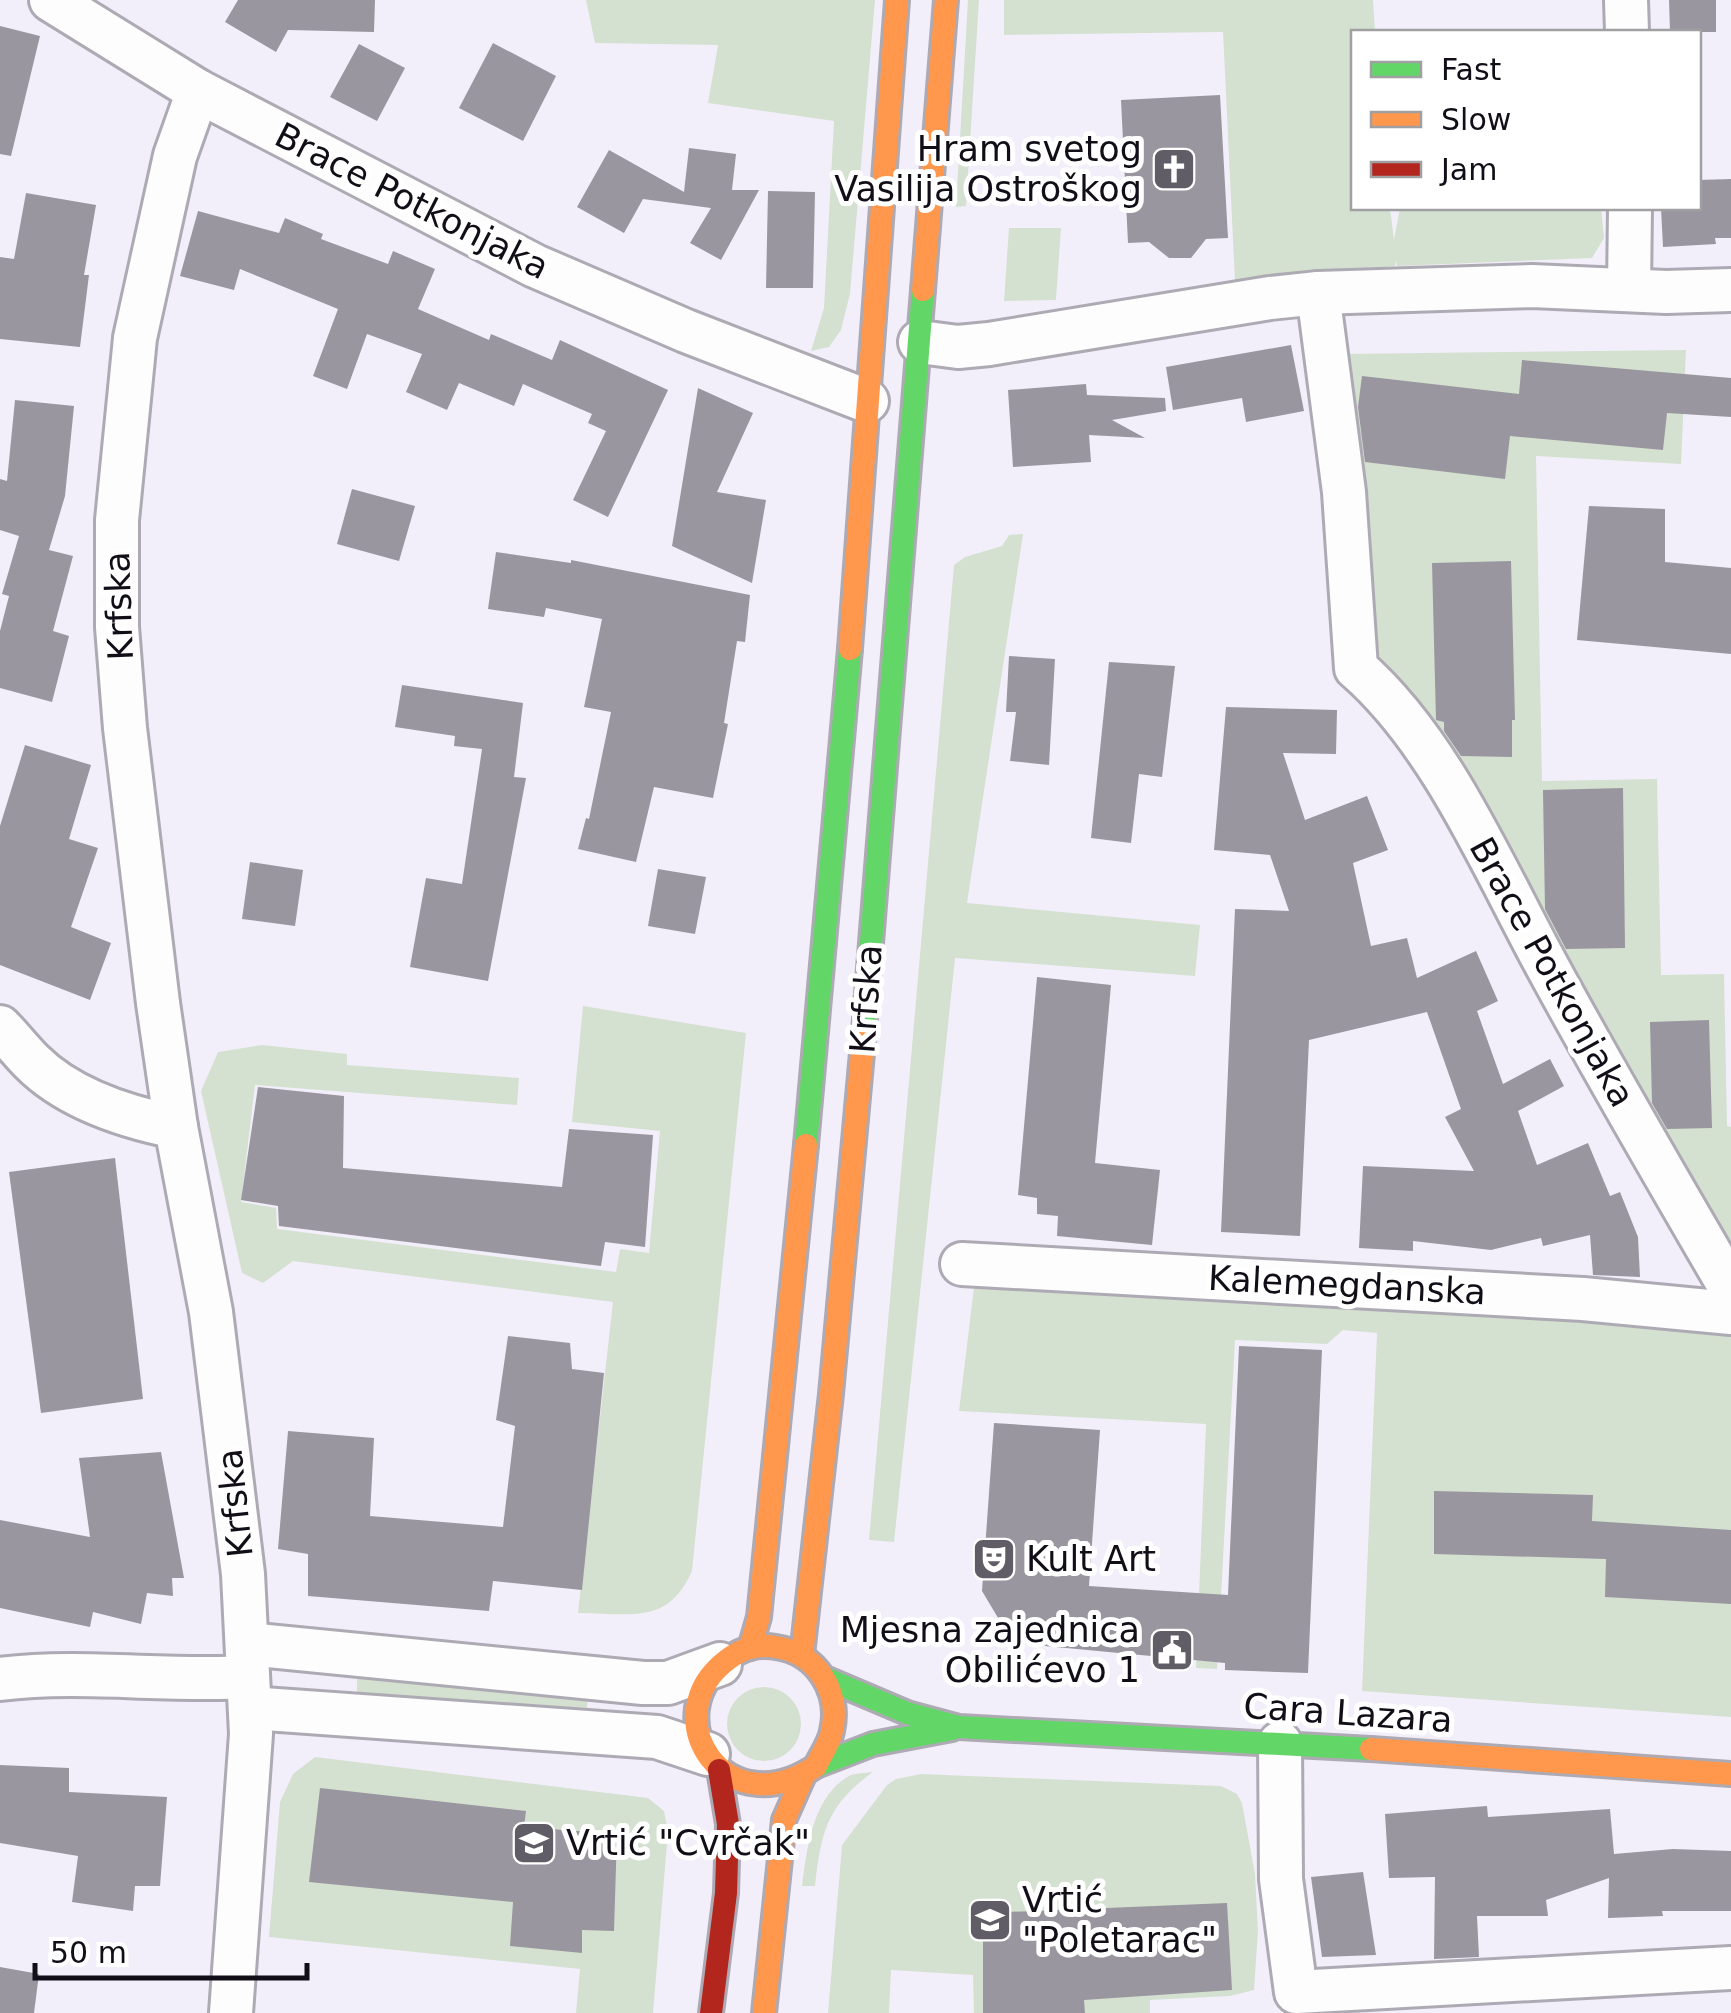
<svg xmlns="http://www.w3.org/2000/svg" width="1731" height="2013" font-family="'DejaVu Sans',sans-serif">
	<style>
		.green { fill: #d4e1d1 }
		.building { fill: #9a969f }
		.lines { fill: none; stroke-linecap: round; stroke-linejoin: round }
		.street-casing { stroke: #aeaab4; stroke-width: 48 }
		.fast-casing { stroke: #aeaab4; stroke-width: 28 }
		.slow-casing { stroke: #aeaab4; stroke-width: 28 }
		.jam-casing { stroke: #aeaab4; stroke-width: 28 }
		.street { stroke: #fdfdfe; stroke-width: 42 }
		.fast { stroke: #63d668; stroke-width: 22 }
		.slow { stroke: #ff974d; stroke-width: 22 }
		.jam { stroke: #b3261e; stroke-width: 22 }
		.labels { text-anchor: middle; stroke-width: 10; stroke-linejoin: round; paint-order: stroke }
		.poi-label { font-size: 35px; fill: #120e17; stroke: #fff; text-anchor: start }
		.street-label { font-size: 35px; fill: #120e17; stroke: #fff }
	</style>
	<rect width="100%" height="100%" fill="#f3effa"/>
	<!-- green -->
	<g class="green">
		<polygon points="586,0 875,0 850,294 841,330 829,347 811,351 824,308 834,121 708,103 718,45 595,43"/>
		<polygon points="968,0 979,0 966,206 956,207"/>
		<polygon points="1004,0 1373,0 1375,32 1354,32 1354,208 1390,208 1394,240 1400,208 1601,208 1604,238 1592,258 1397,266 1396,261 1395,266 1235,282 1223,32 1004,35"/>
		<polygon points="1009,228 1061,228 1056,300 1004,301"/>
		<polygon points="1686,350 1681,464 1536,456 1542,781 1657,779 1661,975 1724,974 1727,1126 1731,1127 1731,1268 1363,658 1340,354"/>
		<polygon points="1023,534 967,903 1200,925 1195,976 955,958 894,1542 869,1540 954,565 965,557 1002,546 1009,535"/>
		<path d="M583 1006 746 1033 692 1571C668 1626 630 1613 578 1613L613 1302 293 1261 263 1283 242 1273 201 1091 218 1052 262 1045 347 1054V1065L519 1078 517 1105 255 1085 241 1202 276 1208 277 1229 616 1272 620 1249 649 1253 660 1131 572 1122Z"/>
		<polygon points="975,1279 1731,1321 1731,1717 1362,1691 1377,1333 1343,1330 1327,1344 1235,1340 1217,1669 1196,1668 1206,1424 959,1411"/>
		<polygon points="357,1674 588,1694 587,1708 357,1694"/>
		<circle cx="764" cy="1724" r="37"/>
		<polygon points="315,1757 648,1798 664,1811 668,1831 653,2013 576,2013 580,1969 269,1937 280,1802 293,1774"/>
		<path d="M873 1772C827 1805 821 1832 815 1886H802C807 1849 812 1797 849 1776 855 1773 866 1773 873 1772Z"/>
		<polygon points="921,1774 1221,1786 1237,1794 1242,1803 1255,1874 1258,1931 1254,1990 1230,1996 1150,2000 1150,2013 974,2013 973,1975 891,1970 889,2013 828,2013 842,1845 887,1785 896,1779"/>
	</g>
	<!-- building -->
	<g class="building">
		<polygon points="238,0 375,0 374,32 288,30 276,52 225,22"/>
		<polygon points="1669,0 1716,0 1716,32 1670,32"/>
		<polygon points="0,26 40,36 11,156 0,154"/>
		<polygon points="493,43 556,76 523,141 459,108"/>
		<polygon points="359,44 405,68 377,121 330,97"/>
		<polygon points="1220,95 1228,238 1206,239 1191,258 1169,258 1149,242 1128,243 1121,100"/>
		<polygon points="689,148 736,154 732,190 759,190 721,260 690,243 711,208 643,199 624,233 577,207 609,150 684,192"/>
		<polygon points="1731,179 1731,238 1715,238 1716,244 1663,247 1661,208 1698,208 1698,180"/>
		<polygon points="768,191 815,192 813,288 766,288"/>
		<polygon points="26,193 96,205 84,275 89,275 80,347 0,339 0,257 14,259"/>
		<polygon points="198,211 279,233 285,218 323,234 321,239 388,264 393,251 435,269 418,309 489,340 491,334 552,360 560,340 668,390 608,517 573,500 606,431 588,423 592,414 523,384 514,406 459,383 447,410 406,392 422,354 367,334 347,389 313,376 338,309 240,269 234,290 180,276"/>
		<polygon points="1291,345 1304,411 1246,422 1242,398 1173,410 1166,367"/>
		<polygon points="1522,360 1731,378 1731,417 1667,413 1663,450 1510,436 1505,479 1365,462 1358,407 1362,376 1519,394"/>
		<polygon points="1086,384 1087,395 1165,398 1166,411 1112,420 1145,438 1089,435 1091,462 1013,467 1008,390"/>
		<polygon points="698,388 753,413 717,492 766,500 752,583 672,546"/>
		<polygon points="15,400 74,406 65,496 49,550 73,556 53,631 69,636 52,702 0,688 0,631 9,596 2,594 19,536 0,530 0,479 7,481"/>
		<polygon points="352,489 415,506 399,561 337,544"/>
		<polygon points="1589,506 1665,509 1665,562 1731,568 1731,654 1577,640"/>
		<polygon points="496,552 571,563 571,560 750,595 745,642 737,641 724,723 728,724 713,798 654,787 636,862 578,849 586,818 589,819 611,712 584,707 602,619 546,608 544,617 488,609"/>
		<polygon points="1511,561 1515,720 1512,720 1512,757 1461,756 1444,731 1444,722 1436,720 1432,563"/>
		<polygon points="1009,656 1055,659 1049,765 1010,761 1016,712 1006,712"/>
		<polygon points="1109,662 1175,666 1162,777 1139,774 1131,843 1091,838"/>
		<polygon points="402,685 523,703 514,777 526,778 488,981 410,967 426,878 462,884 482,749 454,746 455,736 395,727"/>
		<polygon points="1226,707 1337,710 1336,754 1283,753 1305,820 1367,796 1388,850 1353,863 1371,946 1407,938 1417,978 1476,951 1498,1001 1477,1011 1503,1084 1550,1059 1564,1086 1518,1111 1537,1165 1588,1143 1610,1196 1620,1192 1638,1237 1640,1277 1593,1275 1590,1235 1543,1246 1541,1238 1491,1250 1413,1241 1413,1251 1359,1248 1363,1166 1474,1171 1445,1117 1461,1109 1427,1012 1309,1040 1300,1236 1221,1232 1235,909 1289,911 1270,855 1214,850"/>
		<polygon points="25,745 91,765 69,839 98,848 71,927 111,943 90,1000 0,965 0,826"/>
		<polygon points="1623,788 1625,948 1566,949 1545,909 1543,790"/>
		<polygon points="250,862 303,870 295,926 242,919"/>
		<polygon points="658,869 706,877 695,934 648,926"/>
		<polygon points="1037,977 1111,985 1095,1163 1160,1170 1152,1245 1057,1236 1058,1216 1037,1214 1037,1198 1018,1195"/>
		<polygon points="1709,1020 1712,1128 1667,1129 1652,1103 1650,1022"/>
		<polygon points="258,1087 344,1096 343,1168 562,1187 569,1129 653,1135 645,1247 605,1242 601,1266 279,1226 278,1206 241,1200"/>
		<polygon points="115,1158 143,1399 41,1413 9,1172"/>
		<polygon points="508,1336 570,1343 572,1369 604,1373 582,1590 493,1581 489,1611 308,1596 308,1554 278,1549 288,1431 374,1438 370,1516 503,1527 515,1426 496,1420"/>
		<polygon points="1239,1346 1322,1350 1308,1673 1225,1670 1225,1663 1013,1643 982,1591 994,1423 1100,1430 1089,1586 1228,1595"/>
		<polygon points="161,1452 184,1578 172,1578 173,1596 147,1593 141,1624 93,1612 90,1627 0,1608 0,1520 90,1537 79,1458"/>
		<polygon points="1434,1491 1593,1495 1592,1521 1731,1530 1731,1604 1605,1597 1606,1559 1434,1554"/>
		<polygon points="0,1765 69,1768 69,1792 167,1797 160,1886 135,1886 133,1911 72,1902 78,1856 0,1843"/>
		<polygon points="320,1788 526,1811 524,1827 617,1834 614,1931 582,1930 582,1953 510,1946 513,1902 309,1882"/>
		<polygon points="1487,1806 1488,1817 1610,1809 1614,1854 1673,1849 1731,1851 1731,1911 1662,1911 1663,1916 1608,1918 1609,1878 1546,1900 1548,1916 1477,1916 1479,1957 1434,1959 1435,1877 1389,1878 1385,1814"/>
		<polygon points="1363,1872 1376,1955 1322,1957 1311,1877"/>
		<polygon points="1227,1903 1232,1990 1084,2000 1085,2013 983,2013 983,1913"/>
		<polygon points="0,1967 39,1974 34,2013 0,2013"/>
	</g>
	<g class="lines">
		<!-- street casing -->
		<g class="street-casing">
			<g id="street">
				<polyline points="51,0 198,91 535,266 686,331 867,401"/>
				<polyline points="1626,0 1627,32"/>
				<polyline points="198,91 175,156 135,338 117,520 117,627 125,728 158,1003 176,1127 211,1312 243,1574 251,1734 231,2013"/>
				<polyline points="1629,290 1630,208"/>
				<path d="M1318 293 1344 492 1356 668C1441 742 1493 867 1547 966 1606 1075 1669 1182 1731 1289"/>
				<polyline points="920,342 958,347 989,344 1270,298 1318,293 1532,286 1666,292 1731,290"/>
				<path d="M0 1027C11 1038 21 1051 32 1062 69 1099 126 1117 176 1127"/>
				<polyline points="962,1264 1583,1299 1731,1313"/>
				<polyline points="247,1644 643,1683 668,1683 720,1664"/>
				<path d="M0 1679C82 1669 166 1682 248 1677"/>
				<polyline points="250,1708 657,1737 708,1754"/>
				<polyline points="1280,1743 1281,1879 1296,1992 1731,1968"/>
			</g>
		</g>
		<!-- fast casing -->
		<g class="fast-casing">
			<g id="fast">
				<polyline points="864,1031 923,290"/>
				<polyline points="806,1145 850,649"/>
				<polyline points="827,1679 907,1713 959,1727 1371,1749"/>
				<polyline points="816,1766 873,1744 952,1729"/>
			</g>
		</g>
		<!-- slow casing -->
		<g class="slow-casing">
			<g id="slow">
				<polyline points="923,290 946,0"/>
				<polyline points="850,649 897,0"/>
				<polyline points="750,1648 759,1617 806,1145"/>
				<polyline points="802,1655 831,1394 864,1031"/>
				<polyline points="1371,1749 1731,1774"/>
				<path d="M816 1766C725 1828 653 1716 727 1660 742 1648 757 1644 776 1647 817 1653 841 1692 832 1731 830 1743 821 1755 816 1766"/>
				<polyline points="764,2013 784,1820 804,1775"/>
			</g>
		</g>
		<!-- jam casing -->
		<g class="jam-casing">
			<polyline id="jam" points="711,2013 726,1893 728,1824 719,1770"/>
		</g>
		<!-- street -->
		<use href="#street" class="street"/>
		<!-- fast -->
		<use href="#fast" class="fast"/>
		<!-- slow -->
		<use href="#slow" class="slow"/>
		<!-- jam -->
		<use href="#jam" class="jam"/>
	</g>
	<!-- icons -->
	<defs>
		<g id="church-square" transform="scale(2.25)"><rect x="-9" y="-9" width="18" height="18" rx="4" fill="#615d66" stroke="#fff"/><path d="M-1.2-6h2.4v3.5h3.3v2.4h-3.3V6h-2.4V-.1h-3.3v-2.4h3.3Z" fill="#fff"/></g>
		<g id="theatre-square" transform="scale(2.25)"><rect x="-9" y="-9" width="18" height="18" rx="4" fill="#615d66" stroke="#fff"/><path d="M-5-5.5Q0-4 5-5.5V0Q5 5 0 6Q-5 5-5 0ZM-3.3-2.5H-1v1.5H-3.3ZM1-2.5H3.3v1.5H1ZM-2.8 1Q0 5.5 2.8 1Z" fill="#fff"/></g>
		<g id="civic-square" transform="scale(2.25)"><rect x="-9" y="-9" width="18" height="18" rx="4" fill="#615d66" stroke="#fff"/><path d="M-.6-6.5H3V-4.5H.6V-3L4-1V1h2V6H-6V1h2V-1L-.6-3ZM-1.2 2.5V6h2.4V2.5Z" fill="#fff"/></g>
		<g id="school-square" transform="scale(2.25)"><rect x="-9" y="-9" width="18" height="18" rx="4" fill="#615d66" stroke="#fff"/><path d="M0-5L7-2L0 1L-7-2ZM-4 1L0 2.5L4 1V4Q0 6-4 4Z" fill="#fff"/></g>
	</defs>
	<g fill-rule="evenodd">
		<use href="#church-square" x="1174" y="169"/>
		<use href="#theatre-square" x="994" y="1559"/>
		<use href="#civic-square" x="1172" y="1650"/>
		<use href="#school-square" x="534" y="1843"/>
		<use href="#school-square" x="990" y="1920"/>
	</g>
	<g class="labels">
		<!-- poi labels -->
		<g class="poi-label">
			<text x="1142" y="161" text-anchor="end">Hram svetog<tspan x="1142" dy="40">Vasilija Ostroškog</tspan></text>
			<text x="1026" y="1571">Kult Art</text>
			<text x="1140" y="1642" text-anchor="end">Mjesna zajednica<tspan x="1140" dy="40">Obilićevo 1</tspan></text>
			<text x="566" y="1855">Vrtić "Cvrčak"</text>
			<text x="1022" y="1912">Vrtić<tspan x="1022" dy="40">"Poletarac"</tspan></text>
		</g>
		<!-- street labels -->
		<g class="street-label">
			<text transform="translate(412 201) rotate(27)" y="12">Brace Potkonjaka</text>
			<text transform="translate(119 606) rotate(-92)" y="12">Krfska</text>
			<text transform="translate(1552 972) rotate(61)" y="12">Brace Potkonjaka</text>
			<text transform="translate(866 999) rotate(-86)" y="12">Krfska</text>
			<text transform="translate(1347 1285) rotate(3)" y="12">Kalemegdanska</text>
			<text transform="translate(235 1503) rotate(-96)" y="12">Krfska</text>
			<text transform="translate(1348 1713) rotate(4)" y="12">Cara Lazara</text>
		</g>
	</g>
	<!-- legend -->
	<rect x="1351" y="30" width="350" height="180" fill="#ffffff" stroke="#a09fa2" stroke-width="2.5"/>
	<rect x="1371" y="62" width="50" height="15" fill="#63d668" stroke="#a09fa2" stroke-width="2.5"/>
	<text x="1441" y="80" font-size="30" fill="#120e17">Fast</text>
	<rect x="1371" y="112" width="50" height="15" fill="#ff974d" stroke="#a09fa2" stroke-width="2.5"/>
	<text x="1441" y="130" font-size="30" fill="#120e17">Slow</text>
	<rect x="1371" y="162" width="50" height="15" fill="#b3261e" stroke="#a09fa2" stroke-width="2.5"/>
	<text x="1441" y="180" font-size="30" fill="#120e17">Jam</text>
	<!-- scale -->
	<path d="M35 1963v15h272v-15" fill="none" stroke="#120e17" stroke-width="5"/>
	<text x="50" y="1963" font-size="30" fill="#120e17" stroke="#ffffff" stroke-width="8" paint-order="stroke">50 m</text>
</svg>
